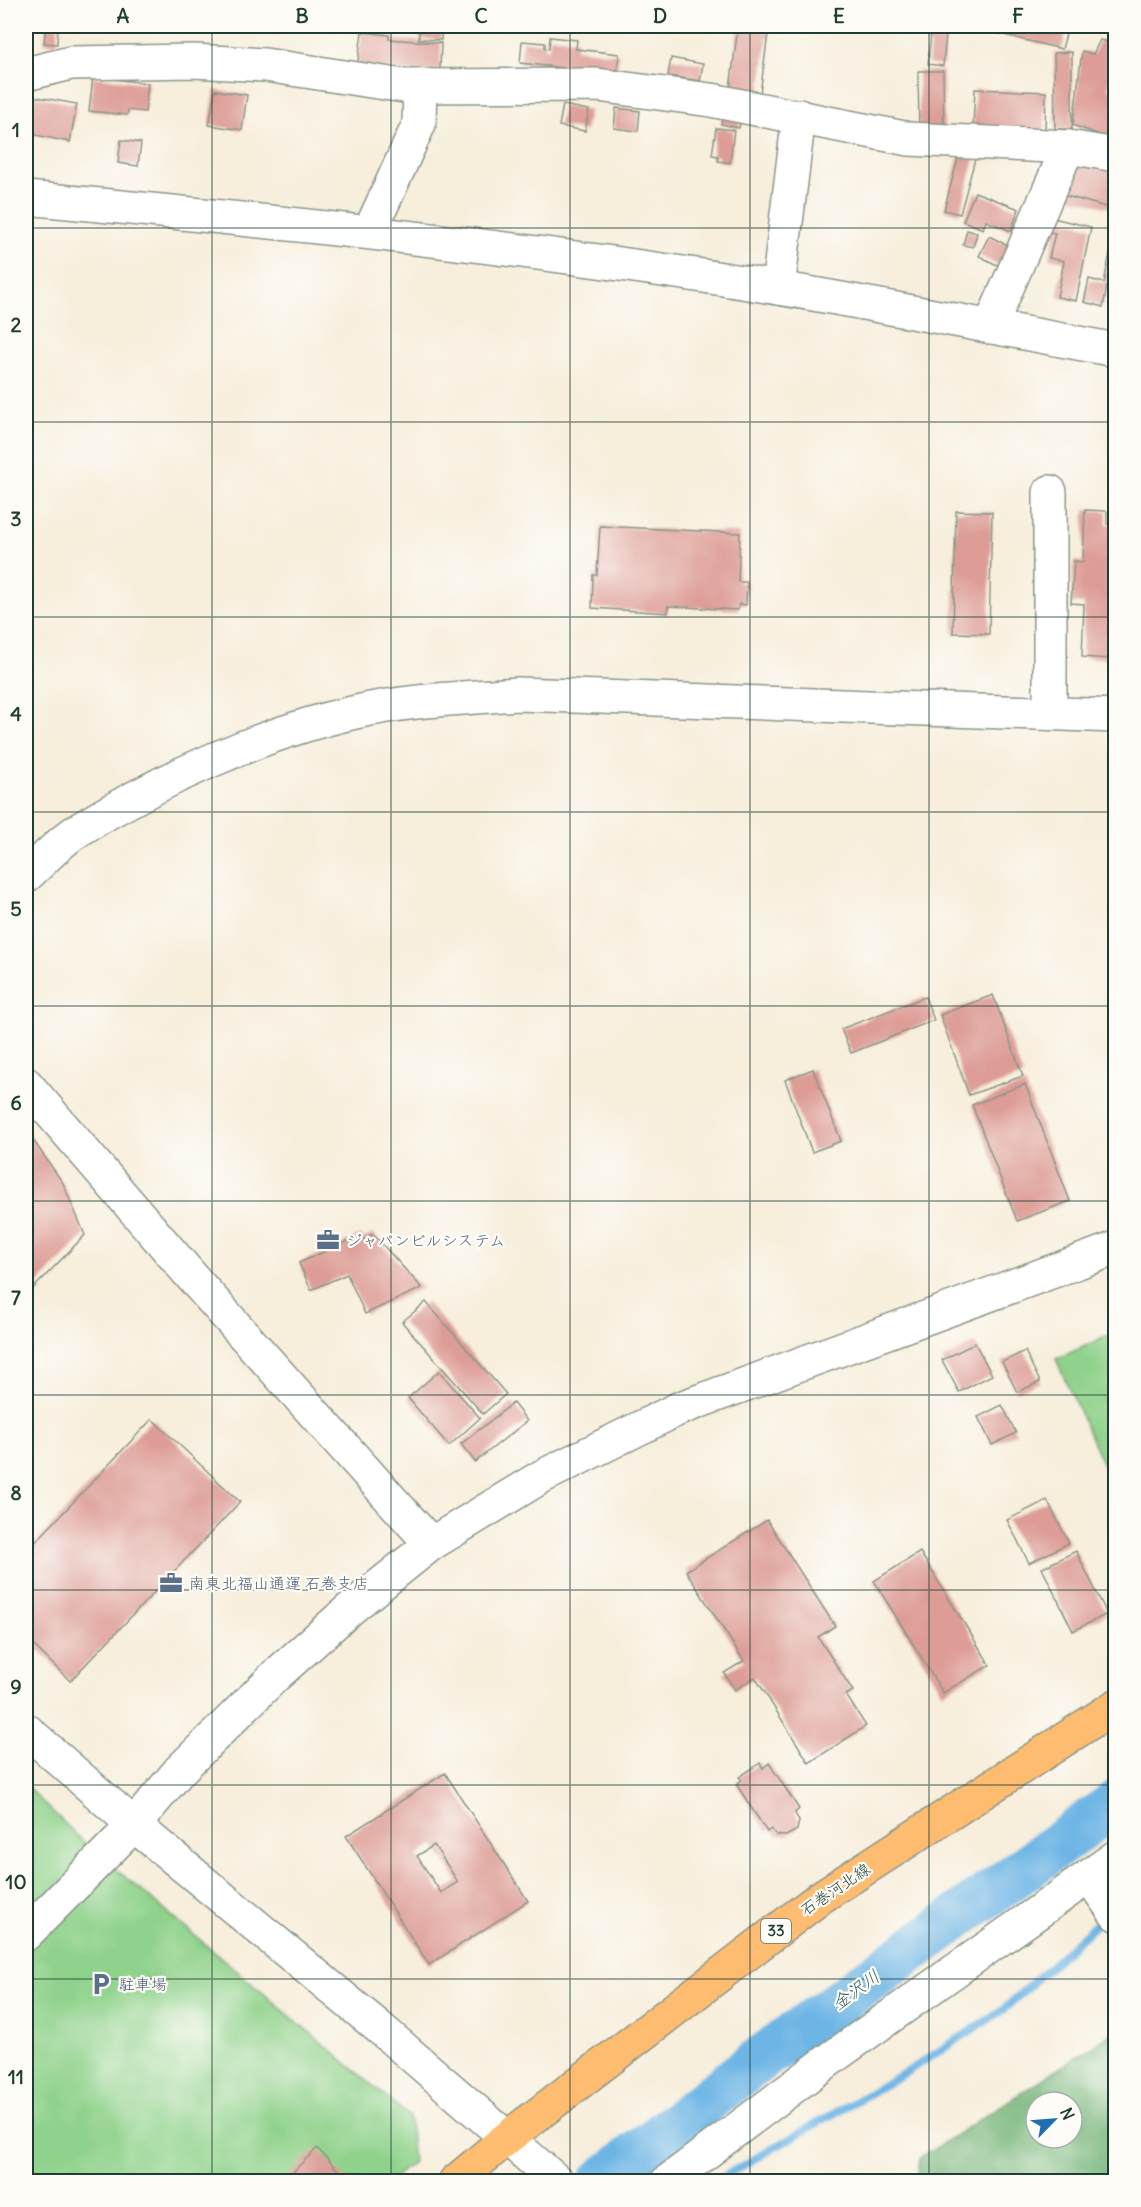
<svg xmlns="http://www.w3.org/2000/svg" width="1141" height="2207" font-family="Delius,'Klee One',sans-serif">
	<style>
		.green { fill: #8fd28b; stroke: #578860; stroke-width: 1.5 }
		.forest { fill: #73b477; stroke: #497856; stroke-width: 1.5; fill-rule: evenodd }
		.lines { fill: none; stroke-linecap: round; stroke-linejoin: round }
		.stream { stroke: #6db5e5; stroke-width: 8 }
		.river { stroke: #6db5e5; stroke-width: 46 }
		.building { fill: #dd9c95; fill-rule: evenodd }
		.minor-casing { stroke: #8b9688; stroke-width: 36 }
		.major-casing { stroke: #8b9688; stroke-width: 36 }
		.minor { stroke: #fff; stroke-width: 33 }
		.major { stroke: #febc70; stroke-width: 33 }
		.grid { fill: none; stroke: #1f3d34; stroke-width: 1.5; stroke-opacity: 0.55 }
		.labels { text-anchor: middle; stroke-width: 4.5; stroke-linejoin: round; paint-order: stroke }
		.shield { fill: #fdfcf7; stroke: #62766e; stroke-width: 1.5 }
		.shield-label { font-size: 15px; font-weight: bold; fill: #1f3d34 }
		.service-label { font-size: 16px; fill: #4e5e75; stroke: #fdfcf7; text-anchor: start }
		.street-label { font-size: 16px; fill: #1f3d34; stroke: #fdfcf7 }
		.water-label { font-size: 18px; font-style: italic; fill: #366169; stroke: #fdfcf7 }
		.neatline { fill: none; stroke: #1f3d34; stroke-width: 2 }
		.grid-label { font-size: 20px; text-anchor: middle; font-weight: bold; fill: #1f3d34 }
	</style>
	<rect width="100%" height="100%" fill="#fdfcf7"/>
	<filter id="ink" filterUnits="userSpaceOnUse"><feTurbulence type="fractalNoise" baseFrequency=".0167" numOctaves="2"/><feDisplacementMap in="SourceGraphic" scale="12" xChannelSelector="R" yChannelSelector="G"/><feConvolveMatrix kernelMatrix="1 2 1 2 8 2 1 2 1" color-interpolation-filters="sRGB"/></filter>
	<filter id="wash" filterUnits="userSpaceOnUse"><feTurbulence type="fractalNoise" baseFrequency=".008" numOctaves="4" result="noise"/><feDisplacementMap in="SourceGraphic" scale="24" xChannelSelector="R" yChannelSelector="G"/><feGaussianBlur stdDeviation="1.35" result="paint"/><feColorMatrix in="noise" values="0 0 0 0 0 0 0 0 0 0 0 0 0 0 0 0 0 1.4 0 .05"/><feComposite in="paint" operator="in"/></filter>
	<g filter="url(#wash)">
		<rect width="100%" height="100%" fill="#f7eedb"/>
		<!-- green -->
		<g class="green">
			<polygon points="1115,1333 1115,1492 1056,1359"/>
			<polygon points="26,1786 86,1844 409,2116 413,2162 390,2181 26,2181"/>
		</g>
		<!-- forest -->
		<path class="forest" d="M1115 2032V2181H917L920 2158ZM1036 2102H1072V2138H1036Z"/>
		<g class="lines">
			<!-- stream -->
			<polyline class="stream" points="714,2182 910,2070 1003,2010 1106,1915"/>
			<!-- river -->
			<polyline class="river" points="601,2182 763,2057 1116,1803"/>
		</g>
		<g id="blocks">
			<!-- building -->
			<g class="building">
				<polygon points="46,26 58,26 57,44 44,43"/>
				<polygon points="419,26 442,26 441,40 419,39"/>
				<polygon points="738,26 769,26 760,94 730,89"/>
				<polygon points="888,26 931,26 929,35"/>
				<polygon points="984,26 1068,26 1062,49 983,30"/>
				<polygon points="362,32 389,35 389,39 441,43 440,70 430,73 357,68"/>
				<polygon points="931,32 946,34 943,66 928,64"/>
				<polygon points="550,37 577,40 576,49 619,54 617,74 520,63 522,41 545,43 545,48 549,49"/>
				<polygon points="1100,40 1116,44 1116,57 1108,89 1116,91 1116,141 1073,125 1082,51 1093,54"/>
				<polygon points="1072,52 1072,129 1055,129 1054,53"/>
				<polygon points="671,58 703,64 700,81 668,76"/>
				<polygon points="918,71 943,71 944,130 919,130"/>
				<polygon points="93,77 148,83 145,112 128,110 127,115 89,111"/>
				<polygon points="975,89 1046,92 1045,132 973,128"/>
				<polygon points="215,90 247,95 242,130 209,125"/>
				<polygon points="26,95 77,104 70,142 26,133"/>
				<polygon points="563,105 589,110 585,131 559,126"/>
				<polygon points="616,108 640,111 638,131 614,128"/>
				<polygon points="723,114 741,118 739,128 721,124"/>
				<polygon points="716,128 734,130 730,163 718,161 718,156 712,155"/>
				<polygon points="121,140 141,143 138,166 118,163"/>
				<polygon points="959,155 975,159 960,214 944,210"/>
				<polygon points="1073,161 1116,173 1116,185 1109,208 1063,195"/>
				<polygon points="975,192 1019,209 1011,231 986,221 983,229 963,221"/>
				<polygon points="1053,218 1091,227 1076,301 1057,297 1064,261 1049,258 1055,233 1050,232"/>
				<polygon points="967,230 977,233 973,247 963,245"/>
				<polygon points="989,236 1009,246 999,266 979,256"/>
				<polygon points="1110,253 1116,255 1116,289 1107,287 1103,307 1084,302 1089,279 1104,283"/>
				<polygon points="1085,510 1107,511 1107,524 1115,525 1116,618 1110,618 1110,622 1116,622 1116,648 1109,648 1109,659 1082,657 1084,604 1071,603 1074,561 1083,562"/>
				<polygon points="956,511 992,512 989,634 953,633"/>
				<polygon points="600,526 740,533 738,582 747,582 746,605 739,604 738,610 668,606 668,613 592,608 593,575 597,575"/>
				<polygon points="993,995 1023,1076 969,1095 940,1015"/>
				<polygon points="925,997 934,1020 851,1053 841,1029"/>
				<polygon points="813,1069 841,1141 812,1152 785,1080"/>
				<polygon points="1025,1084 1070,1201 1017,1221 972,1105"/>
				<polygon points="26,1130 63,1183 85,1235 26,1296"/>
				<polygon points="373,1234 422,1288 365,1314 347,1274 311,1290 299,1263 361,1235 363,1239"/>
				<polygon points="426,1302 506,1394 483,1414 402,1322"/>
				<polygon points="975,1343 992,1375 959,1392 942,1360"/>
				<polygon points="1025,1351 1040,1382 1017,1392 1002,1362"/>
				<polygon points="439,1371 480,1418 449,1446 408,1398"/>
				<polygon points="513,1403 527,1421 475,1462 461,1444"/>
				<polygon points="1002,1405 1016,1433 992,1445 978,1417"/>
				<polygon points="152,1419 240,1502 70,1681 26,1638 26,1552"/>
				<polygon points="1047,1500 1069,1543 1029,1563 1007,1520"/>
				<polygon points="767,1520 835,1626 818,1637 853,1691 846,1695 866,1726 809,1763 755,1677 735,1690 724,1673 744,1661 686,1571"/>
				<polygon points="1076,1551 1107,1614 1073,1631 1042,1568"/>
				<polygon points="920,1552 990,1665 943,1693 874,1581"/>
				<polygon points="760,1763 763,1768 769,1763 799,1809 795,1813 799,1821 797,1830 786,1836 776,1835 771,1829 767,1832 736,1784 742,1780 739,1777"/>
				<path d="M445 1773 528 1901 429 1965 346 1836ZM434 1845 458 1882 441 1893 417 1856Z"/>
				<polygon points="317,2148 349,2182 283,2182"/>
			</g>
		</g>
	</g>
	<g filter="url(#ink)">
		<use href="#blocks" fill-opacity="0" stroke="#8b9688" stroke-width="1.5"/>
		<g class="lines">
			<!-- minor casing -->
			<g class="minor-casing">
				<g id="minor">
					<polyline points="26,74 71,63 194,61 265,65 404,86 597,85 711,100 909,139 1068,147 1116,155"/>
					<path d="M26 198C240 218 455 240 669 271 818 292 967 323 1116 350"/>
					<polyline points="370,231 419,124 420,86"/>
					<polyline points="778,288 799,116"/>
					<polyline points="990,327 1068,147"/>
					<polyline points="1050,492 1050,712"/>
					<path d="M26 876C42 862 58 843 77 831 157 781 264 732 356 712 409 700 464 698 518 694L1116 716"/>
					<polyline points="26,1084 199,1285 431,1544"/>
					<polyline points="26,1730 134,1825 381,2029 558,2182"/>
					<polyline points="1089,1876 1116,1914"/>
					<polyline points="26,1934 134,1825 179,1771 275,1676 350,1609 431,1544 541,1477 678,1409 1116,1248"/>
					<polyline points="667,2182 833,2057 1116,1857"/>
				</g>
			</g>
			<!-- major casing -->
			<g class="major-casing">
				<polyline id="major" points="455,2182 507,2138 821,1897 1116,1706"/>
			</g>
			<!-- minor -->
			<use href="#minor" class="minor"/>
			<!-- major -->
			<use href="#major" class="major"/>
		</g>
	</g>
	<!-- grid -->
	<path class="grid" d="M212 26V2182M391 26V2182M570 26V2182M750 26V2182M929 26V2182M26 228H1116M26 422H1116M26 617H1116M26 812H1116M26 1006H1116M26 1201H1116M26 1395H1116M26 1590H1116M26 1785H1116M26 1979H1116"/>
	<!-- icons -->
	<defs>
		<g id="office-bare" transform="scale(1.8)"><path d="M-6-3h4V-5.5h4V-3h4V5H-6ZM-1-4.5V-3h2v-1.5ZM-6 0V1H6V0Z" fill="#5c6f8a" stroke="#fdfcf7" stroke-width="2.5" paint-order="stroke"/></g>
		<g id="parking-bare" transform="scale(1.8)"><path d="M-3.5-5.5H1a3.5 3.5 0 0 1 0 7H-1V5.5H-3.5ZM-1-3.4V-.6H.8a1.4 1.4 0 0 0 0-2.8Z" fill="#5c6f8a" stroke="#fdfcf7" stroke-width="2.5" paint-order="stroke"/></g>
	</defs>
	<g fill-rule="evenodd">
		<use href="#office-bare" x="328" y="1240"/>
		<use href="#office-bare" x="171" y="1583"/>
		<use href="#parking-bare" x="101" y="1984"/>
	</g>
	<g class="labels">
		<!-- shield labels -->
		<rect class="shield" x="761" y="1919" width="30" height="24" rx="4.5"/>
		<g class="shield-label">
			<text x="776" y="1936">33</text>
		</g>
		<!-- service labels -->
		<g class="service-label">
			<text x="346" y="1246">ジャパンビルシステム</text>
			<text x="189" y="1589">南東北福山通運 石巻支店</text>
			<text x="119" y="1990">駐車場</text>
		</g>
		<!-- street labels -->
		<g class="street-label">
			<text transform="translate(835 1889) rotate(-34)" y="6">石巻河北線</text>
		</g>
		<!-- water labels -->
		<g class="water-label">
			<text transform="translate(856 1990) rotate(-36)" y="6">金沢川</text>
		</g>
	</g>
	<!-- margin -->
	<rect width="1141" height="2207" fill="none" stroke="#fdfcf7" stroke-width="66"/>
	<!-- north arrow -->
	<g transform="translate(1054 2120) rotate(65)"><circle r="28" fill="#fdfcf7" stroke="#a4b0a9" stroke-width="1.5"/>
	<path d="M0-4.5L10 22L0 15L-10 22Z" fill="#1f6fb2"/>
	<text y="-9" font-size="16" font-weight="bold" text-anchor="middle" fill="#1f3d34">N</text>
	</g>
	<rect x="33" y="33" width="1075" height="2141" class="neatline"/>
	<g class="grid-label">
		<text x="123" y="23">A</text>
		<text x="302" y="23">B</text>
		<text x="481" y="23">C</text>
		<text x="660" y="23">D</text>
		<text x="839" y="23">E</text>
		<text x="1018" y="23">F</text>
		<text x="16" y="137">1</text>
		<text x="16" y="332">2</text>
		<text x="16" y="526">3</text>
		<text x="16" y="721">4</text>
		<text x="16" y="916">5</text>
		<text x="16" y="1110">6</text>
		<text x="16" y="1305">7</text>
		<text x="16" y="1500">8</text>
		<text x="16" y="1694">9</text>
		<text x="16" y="1889">10</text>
		<text x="16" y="2084">11</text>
	</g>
</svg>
